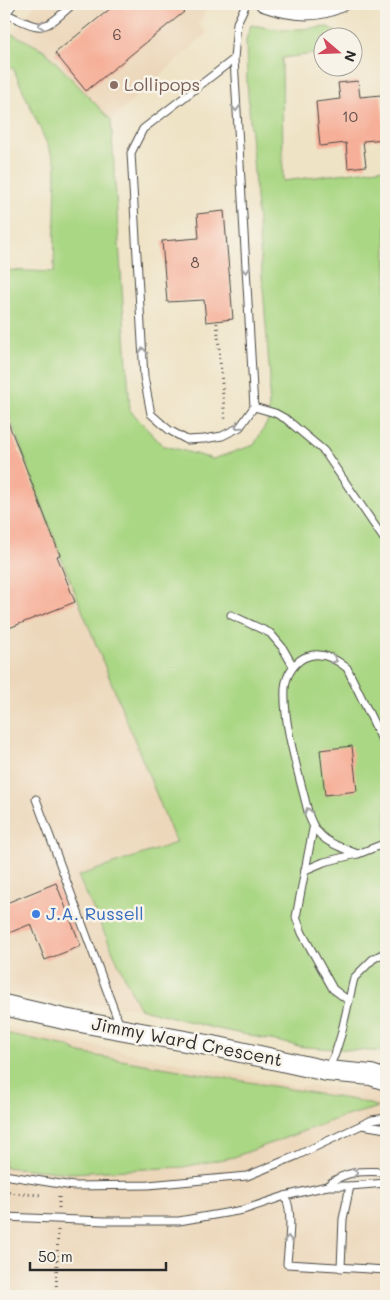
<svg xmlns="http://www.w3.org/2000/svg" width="390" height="1300" font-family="Mali,sans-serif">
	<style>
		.built { fill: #ecd7ba }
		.green { fill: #aad784; stroke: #6a8158 }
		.building { fill: #f6b09a }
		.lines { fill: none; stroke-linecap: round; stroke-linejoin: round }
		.lane-casing { stroke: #484742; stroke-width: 9 }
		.street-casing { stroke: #484742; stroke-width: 16 }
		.secondary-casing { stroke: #484742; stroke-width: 22 }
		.path { stroke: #484742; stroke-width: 3; stroke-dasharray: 1 4; stroke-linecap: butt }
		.lane { stroke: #fff; stroke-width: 7 }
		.street { stroke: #fff; stroke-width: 14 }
		.secondary { stroke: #fff; stroke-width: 20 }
		.oneway { stroke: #a0a0a0 }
		.education-dot { fill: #8d6e63; stroke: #f7f3e8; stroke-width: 2 }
		.shop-dot { fill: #3f7fe0; stroke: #f7f3e8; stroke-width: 2 }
		.labels { text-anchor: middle; stroke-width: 5; stroke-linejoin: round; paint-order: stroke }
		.number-label { font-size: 15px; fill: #5e4c47 }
		.education-label { font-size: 18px; fill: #785e54; stroke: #f7f3e8; text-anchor: start }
		.shop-label { font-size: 18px; fill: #366cbe; stroke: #f7f3e8; text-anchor: start }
		.street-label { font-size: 18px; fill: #2b2b2b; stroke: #f7f3e8 }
	</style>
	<rect width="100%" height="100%" fill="#f7f3e8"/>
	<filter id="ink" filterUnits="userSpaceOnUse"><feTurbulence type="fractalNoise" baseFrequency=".02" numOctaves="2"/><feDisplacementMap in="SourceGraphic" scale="10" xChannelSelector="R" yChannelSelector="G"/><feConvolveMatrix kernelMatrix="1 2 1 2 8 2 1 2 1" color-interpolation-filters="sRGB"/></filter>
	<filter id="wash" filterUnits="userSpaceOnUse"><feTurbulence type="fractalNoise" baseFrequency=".0096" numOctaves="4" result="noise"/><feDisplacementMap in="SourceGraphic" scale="20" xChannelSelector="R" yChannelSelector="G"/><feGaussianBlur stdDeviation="1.12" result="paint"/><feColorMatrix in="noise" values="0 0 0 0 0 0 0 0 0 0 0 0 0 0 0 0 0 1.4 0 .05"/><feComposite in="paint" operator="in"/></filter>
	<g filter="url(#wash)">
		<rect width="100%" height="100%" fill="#efe3c6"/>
		<!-- built -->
		<g class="built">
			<polygon points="35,4 210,4 198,24 207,33 111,120 44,50 13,34"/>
			<polygon points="60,555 176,844 78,876 139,1008 56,1002 4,993 4,578"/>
			<polygon points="4,1027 295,1086 386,1089 386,1296 4,1296"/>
		</g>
		<!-- green -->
		<g class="green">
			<polygon points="251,25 283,30 328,27 344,37 322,38 322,53 282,58 283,181 386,168 386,1052 304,1047 209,1027 139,1008 78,876 176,843 60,555 4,402 4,270 54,272 56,164 13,68 4,68 4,38 13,34 44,50 111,120 130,410 162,445 213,459 254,445 268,421 270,378 247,82 246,39"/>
			<polygon points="4,1033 67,1046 80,1053 360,1101 379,1107 339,1118 234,1157 183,1167 71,1173 5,1167 4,1167"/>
		</g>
		<g id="blocks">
			<!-- building -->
			<g class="building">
				<polygon points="116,4 177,4 184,12 86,91 55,53"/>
				<polygon points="358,81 360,97 381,95 386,139 363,141 366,166 348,168 346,143 320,146 316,102 340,99 338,83"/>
				<polygon points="224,211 233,319 206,322 204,300 167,302 162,241 199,238 197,214"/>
				<polygon points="4,412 60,555 57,556 75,602 4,630"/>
				<polygon points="352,746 357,791 325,795 320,750"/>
				<polygon points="56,883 81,946 45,960 31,924 4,935 4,904"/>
			</g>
		</g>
	</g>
	<g filter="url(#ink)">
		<use href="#blocks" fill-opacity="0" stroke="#484742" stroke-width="1"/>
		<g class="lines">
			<!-- lane casing -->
			<g class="lane-casing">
				<g id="lane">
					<path d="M4 13C43 30 40 34 73 4"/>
					<polyline points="234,59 143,129 131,153 144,377 151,414 169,430 187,440 204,439 222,436 240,427 254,407 234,59 237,23 246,4"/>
					<polyline points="254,407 275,413 286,419 324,451 386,542"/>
					<polyline points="231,615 270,633 282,647 293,666"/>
					<path d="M386 748 347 668C336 659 322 652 309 656 296 659 286 674 285 688 283 728 300 776 309 816 318 841 334 845 358 854L386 843"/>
					<polyline points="36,799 120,1026"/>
					<polyline points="313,829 296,917 302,933 333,989 349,1001"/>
					<polyline points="305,870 324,862 357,854"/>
					<polyline points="328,1069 335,1054 341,1035 354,978 373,959 386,952"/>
					<polyline points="362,1125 386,1129"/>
					<polyline points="4,1175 73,1186 148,1185 247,1176 296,1156 372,1120 386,1118"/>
					<path d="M327 1186C344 1170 365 1171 386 1172"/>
					<path d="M285 1196C294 1213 288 1245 287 1264L386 1270"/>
					<polyline points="4,1217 105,1221 179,1221 243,1210 285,1196 327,1186 350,1186 386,1183"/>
					<polyline points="341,1268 343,1219 350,1186"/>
				</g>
			</g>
			<!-- street casing -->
			<g class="street-casing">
				<g id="street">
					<path d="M263 4C288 13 317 17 342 4"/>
					<polyline points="4,10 9,4"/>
				</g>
			</g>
			<!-- secondary casing -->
			<g class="secondary-casing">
				<polyline id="secondary" points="4,1005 64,1019 218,1047 327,1071 371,1075 386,1080"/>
			</g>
			<!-- path -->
			<g class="path">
				<polyline points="217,323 225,420"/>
				<polyline points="4,1191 22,1194 43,1195"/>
				<polyline points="59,1208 59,1194"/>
				<polyline points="56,1296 58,1229"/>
			</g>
			<!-- lane -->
			<use href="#lane" class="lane"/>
			<!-- street -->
			<use href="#street" class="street"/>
			<!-- secondary -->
			<use href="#secondary" class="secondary"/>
		</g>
		<!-- one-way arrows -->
		<defs><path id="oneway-chevron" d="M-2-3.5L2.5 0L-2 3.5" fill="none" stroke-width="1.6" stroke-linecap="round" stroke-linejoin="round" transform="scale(1.25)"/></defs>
		<g class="oneway">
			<use href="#oneway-chevron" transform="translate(41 25) rotate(176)"/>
			<use href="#oneway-chevron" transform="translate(236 108) rotate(87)"/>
			<use href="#oneway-chevron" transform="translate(246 270) rotate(87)"/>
			<use href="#oneway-chevron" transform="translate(143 351) rotate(-93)"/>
			<use href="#oneway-chevron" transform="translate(238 426) rotate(141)"/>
			<use href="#oneway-chevron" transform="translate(334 660) rotate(25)"/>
			<use href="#oneway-chevron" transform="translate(308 811) rotate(-104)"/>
			<use href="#oneway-chevron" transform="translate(355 1173) rotate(-10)"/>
			<use href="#oneway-chevron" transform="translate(288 1239) rotate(-88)"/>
		</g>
	</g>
	<!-- markers -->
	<circle class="education-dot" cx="114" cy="85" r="5"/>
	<circle class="shop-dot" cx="36" cy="914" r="5"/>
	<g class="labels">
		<!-- number labels -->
		<g class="number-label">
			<text x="117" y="40">6</text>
			<text x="350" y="122">10</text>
			<text x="195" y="268">8</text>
		</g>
		<!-- education labels -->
		<g class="education-label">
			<text x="124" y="91">Lollipops</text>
		</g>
		<!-- shop labels -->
		<g class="shop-label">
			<text x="46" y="920">J.A. Russell</text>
		</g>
		<!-- street labels -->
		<g class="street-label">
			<text transform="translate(187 1042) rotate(11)" y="6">Jimmy Ward Crescent</text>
		</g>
	</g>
	<!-- margin -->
	<rect width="390" height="1300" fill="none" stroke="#f7f3e8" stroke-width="20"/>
	<!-- north arrow -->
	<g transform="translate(338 52) rotate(109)"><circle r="24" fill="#f7f3e8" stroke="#a5a39c"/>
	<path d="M0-4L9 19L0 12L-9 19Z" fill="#d1495b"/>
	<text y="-8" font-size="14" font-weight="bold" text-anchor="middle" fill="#2b2b2b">N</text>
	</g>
	<!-- scale -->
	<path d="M30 1262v8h136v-8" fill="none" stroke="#2b2b2b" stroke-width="2.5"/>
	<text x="38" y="1262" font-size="15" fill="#2b2b2b" stroke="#f7f3e8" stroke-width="4" paint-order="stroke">50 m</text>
</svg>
